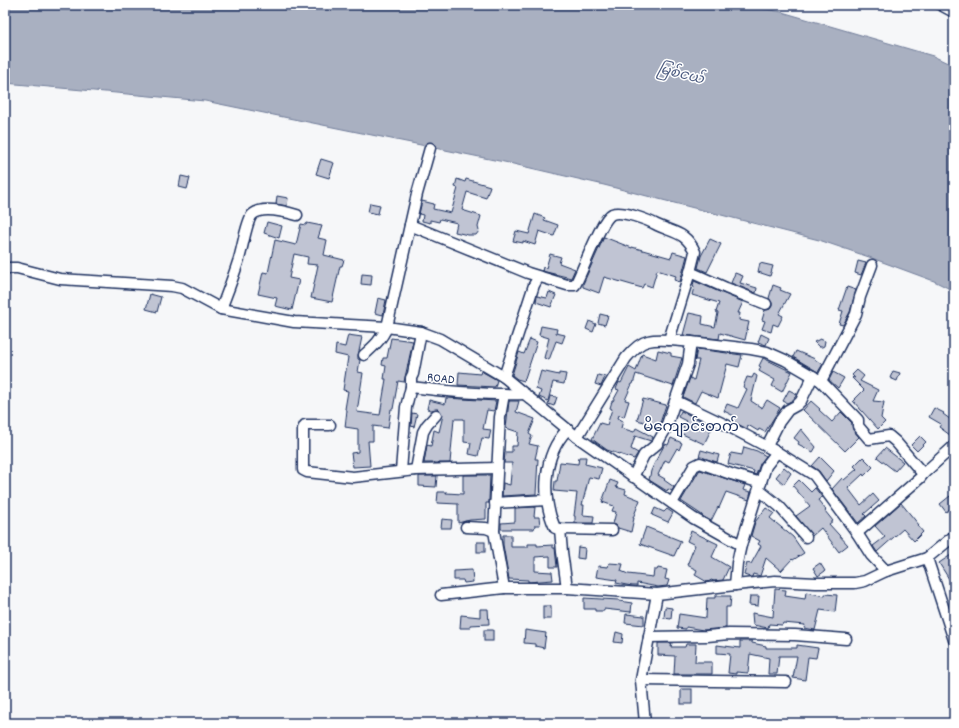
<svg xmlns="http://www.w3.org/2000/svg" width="959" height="728" font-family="Dekko,'Noto Sans Myanmar',sans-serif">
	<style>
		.water { fill: #a9b0c1; stroke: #707c99 }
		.building { fill: #c0c4d3; stroke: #1b2f5e }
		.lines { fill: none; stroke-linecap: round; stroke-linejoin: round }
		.minor-casing { stroke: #1b2f5e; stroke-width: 13 }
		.minor { stroke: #fff; stroke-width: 10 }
		.labels { text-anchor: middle; stroke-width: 3; stroke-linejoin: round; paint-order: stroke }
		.street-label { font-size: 13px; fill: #1b2f5e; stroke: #fff }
		.water-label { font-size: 14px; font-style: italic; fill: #4d5c81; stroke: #fff }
		.quarter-label { font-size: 15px; fill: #1b2f5e; stroke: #fff }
	</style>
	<rect width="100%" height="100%" fill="#f6f7f9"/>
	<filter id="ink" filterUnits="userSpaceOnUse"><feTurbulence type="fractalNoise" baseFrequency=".025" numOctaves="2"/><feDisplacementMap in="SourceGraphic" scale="8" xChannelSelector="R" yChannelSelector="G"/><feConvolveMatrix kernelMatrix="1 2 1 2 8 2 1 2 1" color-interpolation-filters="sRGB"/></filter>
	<g filter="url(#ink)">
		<!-- water -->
		<polygon class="water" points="5,5 743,5 782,12 933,56 954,66 954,291 934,281 869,257 819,240 604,185 509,163 205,101 5,83"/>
		<!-- building -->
		<g class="building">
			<polygon points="321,159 334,163 329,178 316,174"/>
			<polygon points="181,176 190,178 187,189 179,187"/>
			<polygon points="457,179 465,182 466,179 490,186 486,198 467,192 462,210 481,216 478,227 479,231 476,235 468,235 455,232 457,223 440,219 439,222 430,220 430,223 422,221 423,215 419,214 422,201 434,204 433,209 451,213 458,188 455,187"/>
			<polygon points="277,196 288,198 287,206 276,204"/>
			<polygon points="370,203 380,205 378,214 368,212"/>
			<polygon points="535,214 545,218 544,220 558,225 554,236 539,231 535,245 523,241 523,243 513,241 516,231 529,234"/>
			<polygon points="267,222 282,226 279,238 264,233"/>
			<polygon points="307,223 322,226 318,238 327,240 324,255 344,260 342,266 340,266 332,302 311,298 318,265 307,264 308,257 294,254 289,278 299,280 292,310 275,306 277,298 258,294 263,272 268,273 275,240 296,245 301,224 306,225"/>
			<polygon points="604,237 632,248 632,247 671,258 673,252 687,256 680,282 674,280 676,276 657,270 652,287 644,284 642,288 604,277 599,293 583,287 583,284"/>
			<polygon points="710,239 721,244 707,272 698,268 701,256"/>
			<polygon points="550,254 561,257 559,263 575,269 571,278 542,271 543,267 546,268"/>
			<polygon points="858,261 866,263 861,275 855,273"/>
			<polygon points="760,263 773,266 770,276 758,272"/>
			<polygon points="735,273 743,276 740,283 757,288 756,293 731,283"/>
			<polygon points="362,274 372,275 371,285 361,284"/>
			<polygon points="694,281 743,302 738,313 740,313 739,320 749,322 745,340 720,333 719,339 683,335 689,313 703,316 702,324 715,327 718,313 716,312 719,303 692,295 694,287 693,286"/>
			<polygon points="773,285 781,288 780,290 790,294 779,314 783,316 778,326 773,324 771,332 762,329 765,321 762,320 765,310 770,309 772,306 772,303 769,298"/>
			<polygon points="847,287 856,290 850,312 843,325 839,324 843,311 839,310"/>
			<polygon points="549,292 556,295 551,307 536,302 537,296 547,298"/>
			<polygon points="150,294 161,297 157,312 146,309"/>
			<polygon points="378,298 386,300 383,315 375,313"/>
			<polygon points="600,314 608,316 605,325 598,323"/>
			<polygon points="589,321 596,324 593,332 586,329"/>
			<polygon points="541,326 557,329 556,333 565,335 562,343 556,341 549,360 544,358 549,338 539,335"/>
			<polygon points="761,334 769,338 766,345 758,342"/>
			<polygon points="348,335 362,337 358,356 358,359 360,360 358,372 363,373 357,412 380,415 386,379 384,379 386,366 382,365 383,358 387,358 391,338 413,341 404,382 398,381 393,409 391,409 388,428 373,426 373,441 368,441 370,466 353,467 351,453 358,452 358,429 345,427 347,410 345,409 348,391 343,390 348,357 335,354 336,345 345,347"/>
			<polygon points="530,339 537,342 524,381 517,379 512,375 519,352 524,354"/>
			<polygon points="820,339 825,341 824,346 822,347 819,347 814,342"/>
			<polygon points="697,349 742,355 739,367 727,364 718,398 701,391 695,403 683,397 690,378 694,380 699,360 695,360"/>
			<polygon points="658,350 671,353 671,356 682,358 673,386 636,374 633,384 632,384 625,400 629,401 624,417 619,415 618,418 623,421 621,428 634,432 636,428 653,437 651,441 635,436 631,449 638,453 634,459 607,450 592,439 600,423 607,425 612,409 610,408 612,401 613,401 619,390 616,389 619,382 621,383 629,367 636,371 642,354 656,359"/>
			<polygon points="796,351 815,359 815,360 823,364 818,372 793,357"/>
			<polygon points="763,358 792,372 782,392 772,386 775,380 759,371 761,367 759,366"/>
			<polygon points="857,370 864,376 860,381 878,390 873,401 884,402 881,418 885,422 878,429 853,401 864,390 852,378 853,377 855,378 852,375"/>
			<polygon points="481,371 497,380 495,387 458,385 459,372 480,374"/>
			<polygon points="541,371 559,375 559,373 566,374 564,384 553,382 548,401 539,397 541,391 536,389"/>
			<polygon points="893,371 900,373 897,381 890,378"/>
			<polygon points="833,372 844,378 838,388 829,380"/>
			<polygon points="754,374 757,376 751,401 762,408 767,400 780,408 765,432 759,429 758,431 748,425 747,429 732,421 734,416 724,411 727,404 738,408 747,389 743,387 747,377 752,378"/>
			<polygon points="598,375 605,377 601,386 595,384"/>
			<polygon points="789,390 797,394 793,400 787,403 783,401"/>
			<polygon points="550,396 557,397 554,406 548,404"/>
			<polygon points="446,398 496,401 494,411 487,410 483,429 491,430 489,439 482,438 478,456 469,454 471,443 464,442 464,419 454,419 450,463 424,463 427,445 431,446 434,430 439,432 443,415 438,409 431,410 427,409 429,400 445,404"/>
			<polygon points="643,399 666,405 659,426 637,420"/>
			<polygon points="509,401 519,401 516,412 535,419 529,434 532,436 529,444 538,446 535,459 538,459 536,494 502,496 503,483 510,485 512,463 504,463 505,452 512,452 512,446 517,446 518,432 506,428"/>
			<polygon points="811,401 820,409 819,410 832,422 841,412 852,423 853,430 859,437 845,451 803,410"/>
			<polygon points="934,408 944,413 943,414 954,422 954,438 939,427 941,424 929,417"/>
			<polygon points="681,411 713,426 704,444 680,433 686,421 678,417"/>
			<polygon points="412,413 417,414 414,427 411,426"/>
			<polygon points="801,429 816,447 813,452 798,444 799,442 794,438"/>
			<polygon points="920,436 926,442 917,451 911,445"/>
			<polygon points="671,438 682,443 679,450 677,448 669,462 665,460 658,475 665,479 664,480 674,487 672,491 668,489 667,491 649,480 651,471 655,462 665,444 668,445"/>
			<polygon points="744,447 757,451 766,456 760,464 756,475 753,474 754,471 728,464 731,453 742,455"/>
			<polygon points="885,448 903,462 895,471 877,457"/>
			<polygon points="701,450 719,455 717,462 699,457"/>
			<polygon points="579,457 586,457 585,464 602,468 599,479 589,477 582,505 584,505 583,515 594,516 593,523 575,523 575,516 574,516 577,493 554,491 555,481 557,481 560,462 578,464"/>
			<polygon points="820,457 834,471 826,481 819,471 812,466"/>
			<polygon points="863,457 873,467 864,476 863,474 848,488 861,505 873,494 879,501 864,514 866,516 858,523 832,489 842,478 844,480 857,469 854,466"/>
			<polygon points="784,467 791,473 784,484 776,477"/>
			<polygon points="700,470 745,485 743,490 751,492 749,500 726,492 719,508 718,507 711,521 702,516 702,515 681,501 699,471"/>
			<polygon points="463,475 490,475 489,500 489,503 486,503 486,519 470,520 458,523 458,504 437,503 438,492 447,492 446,493 463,494"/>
			<polygon points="419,476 437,476 436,487 419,486"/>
			<polygon points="610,480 618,483 616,487 626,490 625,494 640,500 633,518 634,518 631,532 618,528 616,525 613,524 616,512 612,511 614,506 602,502"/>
			<polygon points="799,480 811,492 815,488 822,497 818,500 826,510 825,511 833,521 829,524 848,545 839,552 821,528 812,536 796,516 810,506 793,486"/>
			<polygon points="950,496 954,501 954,506 946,512 940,504"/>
			<polygon points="901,503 919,525 918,526 923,532 914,541 903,529 877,552 873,546 885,537 875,526"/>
			<polygon points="535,507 534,517 539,517 540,525 535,525 534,529 501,529 501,523 515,522 515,508"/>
			<polygon points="655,508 664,512 667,509 673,513 668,522 652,515"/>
			<polygon points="766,508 774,513 770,518 793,537 804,553 793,560 792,559 781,571 766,558 760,576 753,574 752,577 750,577 744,575 747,563 751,564 761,546 758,544 760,541 751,536 755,522"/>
			<polygon points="442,519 452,520 451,528 441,528"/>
			<polygon points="646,527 681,541 674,556 640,544"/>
			<polygon points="691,531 718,544 712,557 729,567 723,580 714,581 711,580 710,581 707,582 695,575 697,570 687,565 695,545 687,541"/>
			<polygon points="503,535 511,535 511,547 528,547 528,544 537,544 537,546 553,545 553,548 555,548 557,567 550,567 550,556 535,557 535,571 552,572 553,580 528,582 528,580 509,579 503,545"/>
			<rect x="477" y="542" width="8" height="10"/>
			<polygon points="578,547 585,548 584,559 577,558"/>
			<polygon points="954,553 954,587 939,563"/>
			<polygon points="609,563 623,564 621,571 628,574 653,577 654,570 657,570 658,568 667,570 665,579 669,580 667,586 658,587 637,583 637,586 632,586 616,583 617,580 596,577 598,566 608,567"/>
			<polygon points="820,563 825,571 818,576 813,568"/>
			<polygon points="472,570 473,582 464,583 463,580 454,580 454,571"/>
			<polygon points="775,589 786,590 785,596 805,599 806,592 825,596 825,594 837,595 835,612 820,610 815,630 804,628 805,625 783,623 782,625 769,624 768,628 753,625 752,613 773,617"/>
			<polygon points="715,596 731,596 730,607 726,607 726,628 703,630 686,627 686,629 677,628 679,614 706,618 707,598 715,598"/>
			<polygon points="750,596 759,596 758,606 749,605"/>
			<polygon points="584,598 619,600 619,601 632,603 631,612 604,609 604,611 595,611 595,609 584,609"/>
			<rect x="543" y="606" width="8" height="13"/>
			<polygon points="665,607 672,608 671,619 664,618"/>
			<polygon points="480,609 488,609 489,624 470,625 470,628 460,628 461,615 480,617"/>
			<polygon points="626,614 644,616 644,625 625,623"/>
			<rect x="484" y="630" width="9" height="11"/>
			<polygon points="525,630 546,633 544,648 535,646 535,644 524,643"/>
			<polygon points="616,632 623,634 622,643 614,642"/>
			<polygon points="740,641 752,641 752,643 766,646 766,648 797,648 797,645 818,648 816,658 808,657 805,680 793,678 797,656 779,656 777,674 768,674 769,658 750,654 748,673 736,672 736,674 728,673 730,654 717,653 717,645 740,648"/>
			<polygon points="658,643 672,643 671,647 685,647 686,644 696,644 695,662 712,662 712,674 674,674 675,656 658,655"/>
			<rect x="681" y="689" width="11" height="15"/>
		</g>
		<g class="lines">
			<!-- minor casing -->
			<g class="minor-casing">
				<g id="minor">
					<polyline points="941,5 954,12"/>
					<polyline points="410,225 528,273 541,277"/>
					<polyline points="5,268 17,268 60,279 172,286 182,288 221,309 294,322 387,327 421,332 440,339 504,377 577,437 693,518 741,545 737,563 735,585 657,594 641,680 645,723"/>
					<path d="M221 309C227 293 233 278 238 262 242 252 246 222 252 215 262 205 286 212 297 215"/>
					<path d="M421 332 413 374 411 378V387C449 392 487 395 525 394"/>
					<polyline points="669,340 690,272 726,288 766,304"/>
					<polyline points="691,342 751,349 767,352 785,360 821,381 858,420 858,426 869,439 889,436 896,442 923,474"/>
					<path d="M364 355C373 347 382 339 387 327L417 194 430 148"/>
					<path d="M504 377 534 285 538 278 541 277 567 285H575C583 271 601 219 612 214 622 210 648 220 657 225 674 233 686 232 695 252L690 272"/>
					<polyline points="821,381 856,314 860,297 872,265"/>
					<polyline points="504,394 500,417 494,531 504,588"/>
					<polyline points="676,401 726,425 777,452"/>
					<polyline points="330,425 305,425 303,429 303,470 307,472 353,477 416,470 497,468"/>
					<path d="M567 430C543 455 541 497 555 528L560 529 612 530"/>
					<path d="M577 437 626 358C631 352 639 343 648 341 661 338 678 341 691 342L688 364 665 430 657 444 644 455 633 477"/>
					<polyline points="767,446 779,422 788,410 797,405 801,401 813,376"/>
					<polyline points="416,470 423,432 427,425 436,415"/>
					<polyline points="401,471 406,407 411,387"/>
					<polyline points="759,490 779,506 806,537"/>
					<polyline points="495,503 547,500"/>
					<polyline points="672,503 694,466 700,463 731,474 761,483"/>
					<polyline points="466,527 486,528 494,531"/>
					<polyline points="560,529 562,552 567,588"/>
					<polyline points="857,533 920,478 923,474 954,446"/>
					<polyline points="741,545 766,466 777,452 814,475 857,533 871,555 886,571"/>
					<polyline points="927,558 954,640"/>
					<polyline points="735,585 775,581 816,583 855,583 865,581 886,571 927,558 954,536"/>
					<polyline points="441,595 504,588 567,588 657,594"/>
					<polyline points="649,637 707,636 729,634 795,635 846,639"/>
					<polyline points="641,680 786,682"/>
				</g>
			</g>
			<!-- minor -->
			<use href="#minor" class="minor"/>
		</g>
	</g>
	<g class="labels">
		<!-- street labels -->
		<g class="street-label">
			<text transform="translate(441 377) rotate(6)" y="5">ROAD</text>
		</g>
		<!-- water labels -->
		<g class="water-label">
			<text transform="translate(681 73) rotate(14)" y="5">မြစ်ငယ်</text>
		</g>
		<!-- quarter labels -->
		<g class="quarter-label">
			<text x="691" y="431">မိကျောင်းတက်</text>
		</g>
	</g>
	<!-- margin -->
	<rect width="959" height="728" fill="none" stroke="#fff" stroke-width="20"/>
	<rect x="10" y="10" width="939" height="708" fill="none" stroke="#1b2f5e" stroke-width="1.5" filter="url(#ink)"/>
</svg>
